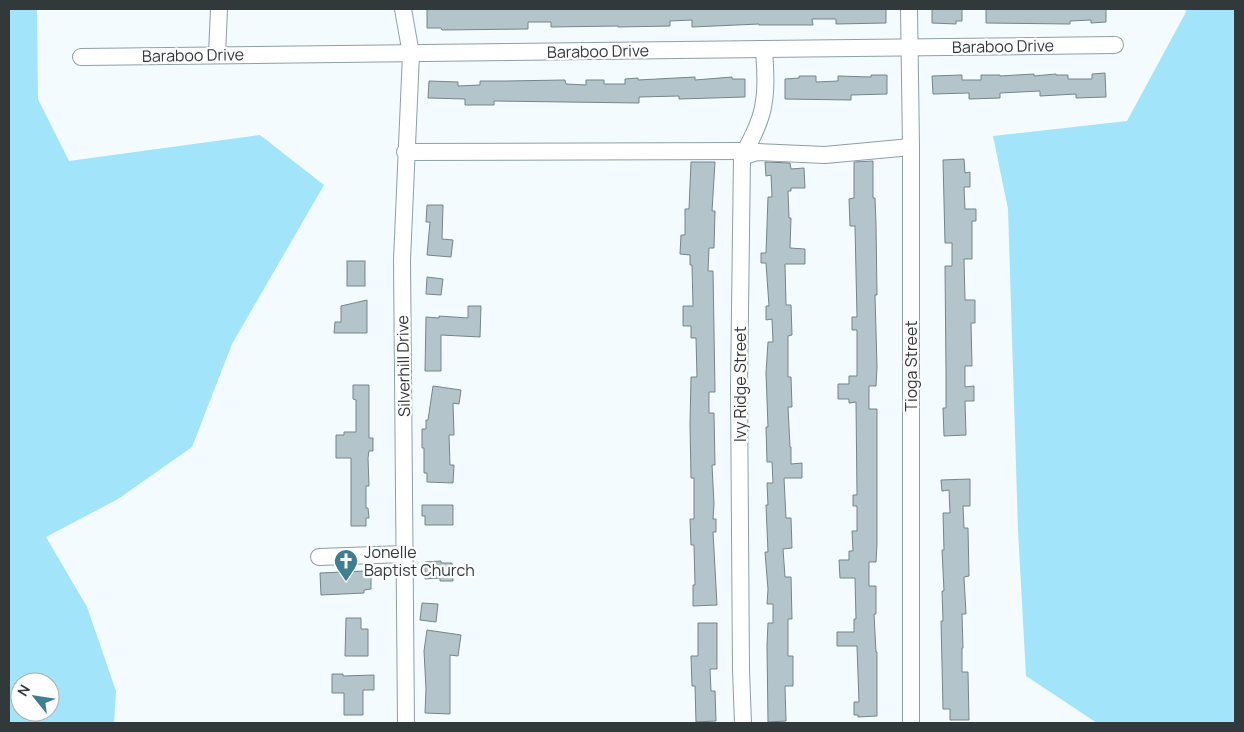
<svg xmlns="http://www.w3.org/2000/svg" width="1244" height="732" font-family="Manrope,sans-serif">
	<style>
		.green { fill: #a2e4f9; fill-rule: evenodd }
		.building { fill: #b3c5cb; stroke: #74858a }
		.lines { fill: none; stroke-linecap: round; stroke-linejoin: round }
		.minor-casing { stroke: #8e9fa5; stroke-width: 18 }
		.minor { stroke: #fff; stroke-width: 16 }
		.labels { text-anchor: middle; stroke-width: 4.5; stroke-linejoin: round; paint-order: stroke }
		.street-label { font-size: 16px; fill: #32393b; stroke: #fff }
		.poi-label { font-size: 16px; fill: #32393b; stroke: #fff; text-anchor: start }
	</style>
	<rect width="100%" height="100%" fill="#f4fbfe"/>
	<!-- green -->
	<g class="green">
		<path d="M9 9H37L38 99 69 161 260 135 324 185 232 344 192 447 118 499 46 537 87 607 116 691 114 723H9ZM20 682H50V712H20Z"/>
		<polygon points="1186,9 1235,9 1235,723 1097,723 1026,676 1018,530 1008,209 993,136 1127,121 1186,12"/>
	</g>
	<!-- building -->
	<g class="building">
		<polygon points="427,9 886,9 886,23 836,24 836,19 812,19 813,25 759,25 759,24 692,27 692,20 670,21 670,26 618,27 618,26 551,27 551,22 528,22 528,29 442,30 441,28 427,28"/>
		<polygon points="932,9 962,9 962,21 956,21 956,24 932,23"/>
		<polygon points="986,9 1106,9 1106,22 1091,23 1091,20 1070,21 1070,24 986,23"/>
		<polygon points="1105,73 1106,97 1076,98 1076,94 1040,96 1040,91 1000,93 1000,98 969,99 969,93 933,94 932,76 962,75 962,80 981,80 981,75 1000,75 1000,76 1034,74 1034,76 1056,74 1056,75 1068,75 1068,79 1092,79 1092,74"/>
		<polygon points="871,75 887,75 887,94 851,95 851,100 785,99 785,79 799,78 799,76 816,76 816,82 838,81 838,76 871,77"/>
		<polygon points="695,77 695,80 732,77 732,79 745,79 745,97 679,99 679,96 639,97 639,103 494,101 494,105 465,105 465,99 428,98 429,81 458,82 458,86 480,85 480,81 505,81 565,80 566,84 586,85 586,80 604,80 604,84 625,84 625,79 638,78 638,80"/>
		<polygon points="964,159 965,173 970,172 970,187 964,187 965,209 976,209 976,221 972,221 972,259 964,259 965,300 975,300 975,323 971,323 972,366 965,366 965,387 974,386 974,401 965,401 966,435 944,436 943,408 946,408 946,372 945,266 952,266 952,243 945,243 943,160"/>
		<polygon points="873,161 873,198 875,198 876,224 877,295 875,295 877,367 876,386 869,386 869,409 877,409 877,544 876,562 869,562 869,586 876,586 876,614 874,614 876,652 877,652 877,716 858,717 858,715 854,715 854,702 859,702 857,646 837,646 837,632 854,632 854,619 856,619 855,578 840,578 839,560 849,560 849,551 853,551 852,531 857,531 857,506 853,506 853,495 857,495 856,402 849,403 849,399 838,399 838,384 849,384 849,376 857,376 857,330 852,330 852,317 857,317 855,226 850,226 849,199 854,198 854,162"/>
		<polygon points="691,162 715,162 712,211 715,211 714,248 709,248 708,271 713,271 715,392 709,392 709,413 714,413 715,465 712,465 714,504 713,519 716,519 716,532 713,532 717,605 693,606 693,585 695,585 694,545 691,545 690,519 694,519 694,478 691,478 690,424 691,377 697,377 696,338 691,338 691,326 683,326 683,306 693,306 692,265 690,265 690,255 680,254 681,235 685,235 685,209 689,209"/>
		<polygon points="765,162 790,163 791,169 804,168 805,188 791,188 791,191 788,191 789,218 791,218 790,248 805,249 805,264 785,264 786,305 791,305 792,335 788,336 788,377 791,377 792,407 788,407 790,447 791,447 791,464 802,463 802,478 784,478 786,518 791,518 792,548 783,549 785,577 791,577 792,619 788,619 788,656 793,656 793,686 785,686 786,721 768,722 767,645 768,623 773,623 773,604 767,604 768,589 765,552 768,552 766,505 768,505 767,483 773,483 772,462 767,462 766,427 768,427 766,373 768,342 773,342 772,319 766,320 766,306 769,306 766,263 761,263 761,253 766,253 768,197 772,197 771,175 766,176"/>
		<polygon points="427,205 443,205 442,239 453,240 451,257 427,255 430,222 426,222"/>
		<rect x="347" y="261" width="18" height="25"/>
		<polygon points="427,277 443,279 441,295 426,294"/>
		<polygon points="367,300 367,333 334,333 335,322 341,322 341,306"/>
		<polygon points="468,306 481,306 480,337 441,335 441,371 425,371 426,317 439,318 439,316 468,318"/>
		<polygon points="353,385 369,385 369,438 373,438 373,451 369,451 368,458 369,486 366,486 366,508 368,508 369,518 366,518 366,526 351,526 351,458 336,458 336,435 344,435 344,432 356,432 356,400 353,399"/>
		<polygon points="433,386 461,390 459,404 453,403 454,435 449,435 450,465 454,465 453,483 427,482 427,473 424,473 424,448 422,448 422,429 426,429 426,420 428,420"/>
		<polygon points="970,479 970,506 963,506 964,528 968,528 969,576 964,577 966,614 962,614 963,648 962,648 962,672 968,672 969,720 950,720 950,709 943,709 941,621 943,621 942,591 944,591 942,550 944,550 943,513 950,513 949,490 942,491 941,480"/>
		<polygon points="422,505 453,505 453,525 425,525 425,516 422,516"/>
		<polygon points="441,561 441,563 452,563 453,581 440,581 440,578 425,579 425,562"/>
		<polygon points="365,571 365,575 371,575 371,589 364,590 364,593 321,595 320,573"/>
		<polygon points="422,603 438,604 436,622 420,620"/>
		<polygon points="346,618 361,618 361,629 368,629 368,656 345,656"/>
		<polygon points="698,623 717,623 717,669 710,669 711,691 715,691 716,721 696,722 695,686 692,686 691,656 698,656"/>
		<polygon points="427,630 461,635 458,656 450,655 450,714 425,713 426,689 424,651"/>
		<polygon points="332,674 343,674 343,676 374,675 374,690 363,690 363,715 344,715 344,693 332,693"/>
	</g>
	<g class="lines">
		<!-- minor casing -->
		<g class="minor-casing">
			<g id="minor">
				<polyline points="403,9 411,54 402,260 406,723"/>
				<polyline points="909,9 911,147 911,723"/>
				<polyline points="217,54 219,9"/>
				<polyline points="81,57 1115,45"/>
				<polyline points="405,152 745,151"/>
				<polyline points="742,157 757,152 825,155 911,147"/>
				<polyline points="319,557 405,554"/>
				<path d="M743 723 741 670 739 388 742 157C751 140 762 120 764 101 767 84 765 67 764 49"/>
			</g>
		</g>
		<!-- minor -->
		<use href="#minor" class="minor"/>
	</g>
	<!-- icons -->
	<defs>
		<g id="church-pin" transform="scale(1.25)"><path d="M0 17L-7.5 6A9.5 9.5 0 1 1 7.5 6Z" fill="#3e7e91" stroke="#fff"/><path d="M-1.2-6h2.4v3.5h3.3v2.4h-3.3V6h-2.4V-.1h-3.3v-2.4h3.3Z" fill="#fff"/></g>
	</defs>
	<g fill-rule="evenodd">
		<use href="#church-pin" x="346" y="561"/>
	</g>
	<g class="labels">
		<!-- street labels -->
		<g class="street-label">
			<text transform="translate(1003 46) rotate(-1)" y="6">Baraboo Drive</text>
			<text transform="translate(598 51) rotate(-1)" y="6">Baraboo Drive</text>
			<text transform="translate(193 55) rotate(-1)" y="6">Baraboo Drive</text>
			<text transform="translate(403 366) rotate(-91)" y="6">Silverhill Drive</text>
			<text transform="translate(911 366) rotate(-90)" y="6">Tioga Street</text>
			<text transform="translate(740 384) rotate(-90)" y="6">Ivy Ridge Street</text>
		</g>
		<!-- poi labels -->
		<g class="poi-label">
			<text x="364" y="558">Jonelle<tspan x="364" dy="18">Baptist Church</tspan></text>
		</g>
	</g>
	<!-- border -->
	<rect width="1244" height="732" fill="none" stroke="#32393b" stroke-width="20"/>
	<!-- north arrow -->
	<g transform="translate(35 697) rotate(300)"><circle r="24" fill="#ffffff" stroke="#adb0b1"/>
	<path d="M0-4L9 19L0 12L-9 19Z" fill="#3e7e91"/>
	<text y="-8" font-size="14" font-weight="bold" text-anchor="middle" fill="#32393b">N</text>
	</g>
</svg>
